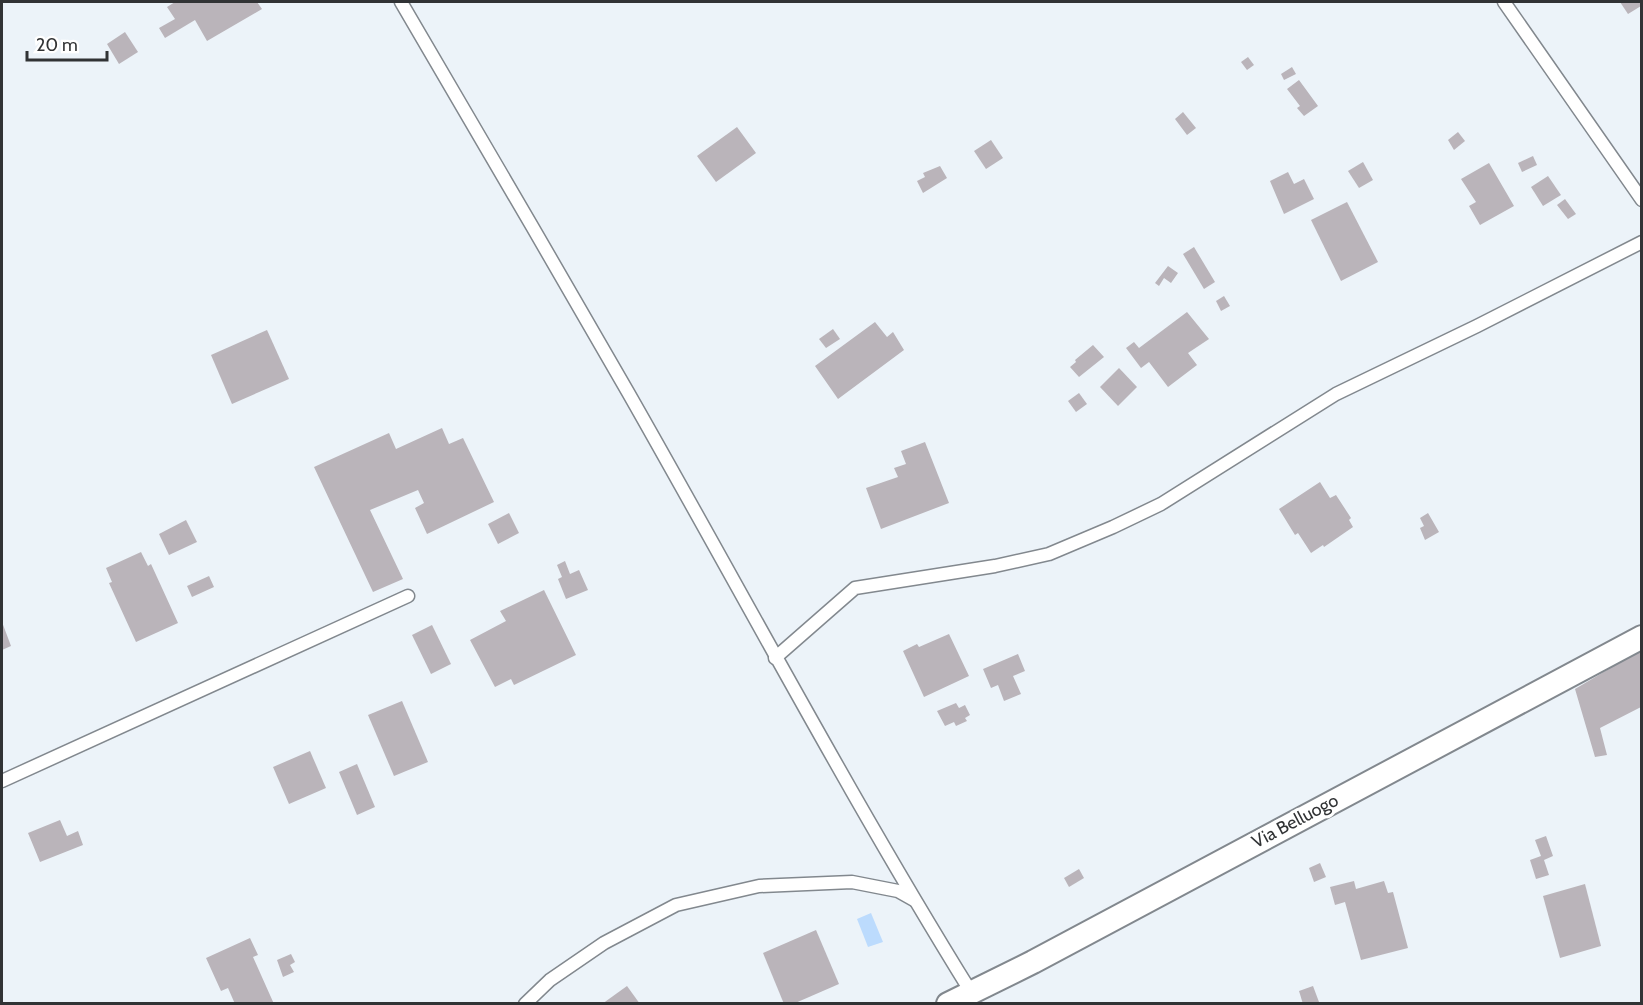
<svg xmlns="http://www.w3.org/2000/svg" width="1643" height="1005" font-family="Cabin,sans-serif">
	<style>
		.water { fill: #bcdbfd }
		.building { fill: #bab4ba }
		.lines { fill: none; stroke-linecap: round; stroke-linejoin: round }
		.service-casing { stroke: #82888e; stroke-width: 15 }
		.minor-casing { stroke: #82888e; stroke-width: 26 }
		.service { stroke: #fff; stroke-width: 12 }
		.minor { stroke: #fff; stroke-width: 22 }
		.labels { text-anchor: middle; stroke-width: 6; stroke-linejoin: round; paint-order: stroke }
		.street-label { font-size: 18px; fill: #313335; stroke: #fff }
	</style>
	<rect width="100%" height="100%" fill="#ecf3f9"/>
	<!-- water -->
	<polygon class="water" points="871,913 883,942 868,947 857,919"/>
	<!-- building -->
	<g class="building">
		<polygon points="175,2 257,2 262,9 207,41 195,20 165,38 159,28 175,19 167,7"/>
		<polygon points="1620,2 1641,2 1641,6 1628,14"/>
		<polygon points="125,32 138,52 119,64 107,44"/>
		<polygon points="1248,57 1254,65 1247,70 1241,62"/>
		<polygon points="1292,67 1296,74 1284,80 1281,74"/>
		<polygon points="1299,80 1318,106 1304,116 1297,108 1300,106 1287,89"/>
		<polygon points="1183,112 1196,128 1187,135 1175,119"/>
		<polygon points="737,127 756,153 716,182 697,156"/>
		<polygon points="1458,132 1465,141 1454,150 1448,140"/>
		<polygon points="991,140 1003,158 986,169 974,151"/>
		<polygon points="1533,156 1537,165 1522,172 1518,163"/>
		<polygon points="1363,162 1373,180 1359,188 1348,171"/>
		<polygon points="1489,163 1514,206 1480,225 1469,206 1476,202 1461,179"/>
		<polygon points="940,166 947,178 923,193 917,181 925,177 923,173"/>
		<polygon points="1288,172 1294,184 1304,179 1314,199 1284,214 1270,181"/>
		<polygon points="1548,176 1561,195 1543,206 1531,187"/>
		<polygon points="1565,199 1576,214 1568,219 1557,205"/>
		<polygon points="1347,202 1378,262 1341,281 1311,220"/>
		<polygon points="1194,247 1215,282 1204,289 1183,254"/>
		<polygon points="1168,266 1178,273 1171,283 1164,278 1159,286 1155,283"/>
		<polygon points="1224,296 1230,306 1221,311 1216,301"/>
		<polygon points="1187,312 1209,339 1188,353 1197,365 1168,387 1149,362 1141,368 1126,348 1134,342 1139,348"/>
		<polygon points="875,322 887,337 893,332 904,350 838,399 815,366"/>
		<polygon points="833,329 840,339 826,348 819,339"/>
		<polygon points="267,330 289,379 232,404 211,355"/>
		<polygon points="1093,345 1104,357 1079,377 1070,367 1076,362 1075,360"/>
		<polygon points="1119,368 1137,387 1118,406 1100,387"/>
		<polygon points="1079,393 1087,404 1076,412 1068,401"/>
		<polygon points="442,428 449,444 463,438 494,502 427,534 415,508 424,503 418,490 370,510 403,579 373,592 314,467 389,433 396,449"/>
		<polygon points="925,442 949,503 881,529 866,488 898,477 894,468 906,464 901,451"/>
		<polygon points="1320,482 1330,498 1336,495 1351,518 1349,520 1353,527 1324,547 1323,545 1311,553 1298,533 1295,535 1279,509"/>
		<polygon points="509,513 519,533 498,544 488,524"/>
		<polygon points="1428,513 1439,532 1425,540 1420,528 1424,526 1420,518"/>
		<polygon points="186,520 197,542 169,555 159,534"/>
		<polygon points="141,552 148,566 151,564 178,623 136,642 109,583 112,582 106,568"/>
		<polygon points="565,561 570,574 579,570 588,590 566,599 558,579 562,577 557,565"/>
		<polygon points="209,576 214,587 192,597 187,586"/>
		<polygon points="544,590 576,655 514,685 511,679 495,687 470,640 506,621 500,611"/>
		<polygon points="2,622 11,646 2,650"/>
		<polygon points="432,625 451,664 431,674 412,635"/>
		<polygon points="949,634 969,676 924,697 903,651 917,644 919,647"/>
		<polygon points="1641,650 1641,707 1600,728 1607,755 1595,757 1575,689"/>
		<polygon points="1018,654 1025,671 1013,676 1021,694 1004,701 998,685 991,688 983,669"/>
		<polygon points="402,701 428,762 394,776 368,715"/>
		<polygon points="956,703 959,708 965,705 970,715 965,718 967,721 956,726 954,722 945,726 937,711"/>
		<polygon points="310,751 326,788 289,804 273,767"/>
		<polygon points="357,764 375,807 357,815 339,772"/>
		<polygon points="60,820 67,836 78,831 83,845 40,862 28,833"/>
		<polygon points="1546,836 1553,856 1544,860 1549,875 1536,879 1530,860 1541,856 1535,840"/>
		<polygon points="1320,863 1326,877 1314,882 1309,868"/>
		<polygon points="1079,869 1084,878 1069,887 1064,878"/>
		<polygon points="1354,881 1356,889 1384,881 1388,893 1393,892 1408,948 1361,960 1345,902 1335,905 1330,887"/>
		<polygon points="1585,884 1601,946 1560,958 1543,896"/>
		<polygon points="816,930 839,984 793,1004 784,1004 763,953"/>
		<polygon points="250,938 258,955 253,957 274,1004 235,1004 228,988 221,991 206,958"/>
		<polygon points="291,954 295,962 290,965 294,972 283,977 277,960"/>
		<polygon points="627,986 640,1004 602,1004"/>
		<polygon points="1313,986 1319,1002 1303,1004 1299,991"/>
	</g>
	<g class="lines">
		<!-- service casing -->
		<g class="service-casing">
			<g id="service">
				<path d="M401 2C477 132 554 263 629 394 743 594 850 797 971 992"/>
				<polyline points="1504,2 1642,200"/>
				<polyline points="775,658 855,588 995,566 1049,554 1113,527 1161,504 1336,394 1477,326 1642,242"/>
				<polyline points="2,781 408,596"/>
				<polyline points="525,1004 550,980 604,943 676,905 759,886 852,882 898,891 914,900"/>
			</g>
		</g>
		<!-- minor casing -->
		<g class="minor-casing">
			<polyline id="minor" points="948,1004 1033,962 1642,637"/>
		</g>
		<!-- service -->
		<use href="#service" class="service"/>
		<!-- minor -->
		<use href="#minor" class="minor"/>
	</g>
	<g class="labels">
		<!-- street labels -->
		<g class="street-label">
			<text transform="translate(1295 821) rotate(-28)" y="6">Via Belluogo</text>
		</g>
	</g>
	<!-- border -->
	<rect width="1643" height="1005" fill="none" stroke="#313335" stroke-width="6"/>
	<!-- scale -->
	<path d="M27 51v9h80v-9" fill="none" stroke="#313335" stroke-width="3"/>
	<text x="36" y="51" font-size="18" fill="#313335" stroke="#ffffff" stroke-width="4.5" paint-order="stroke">20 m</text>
</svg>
